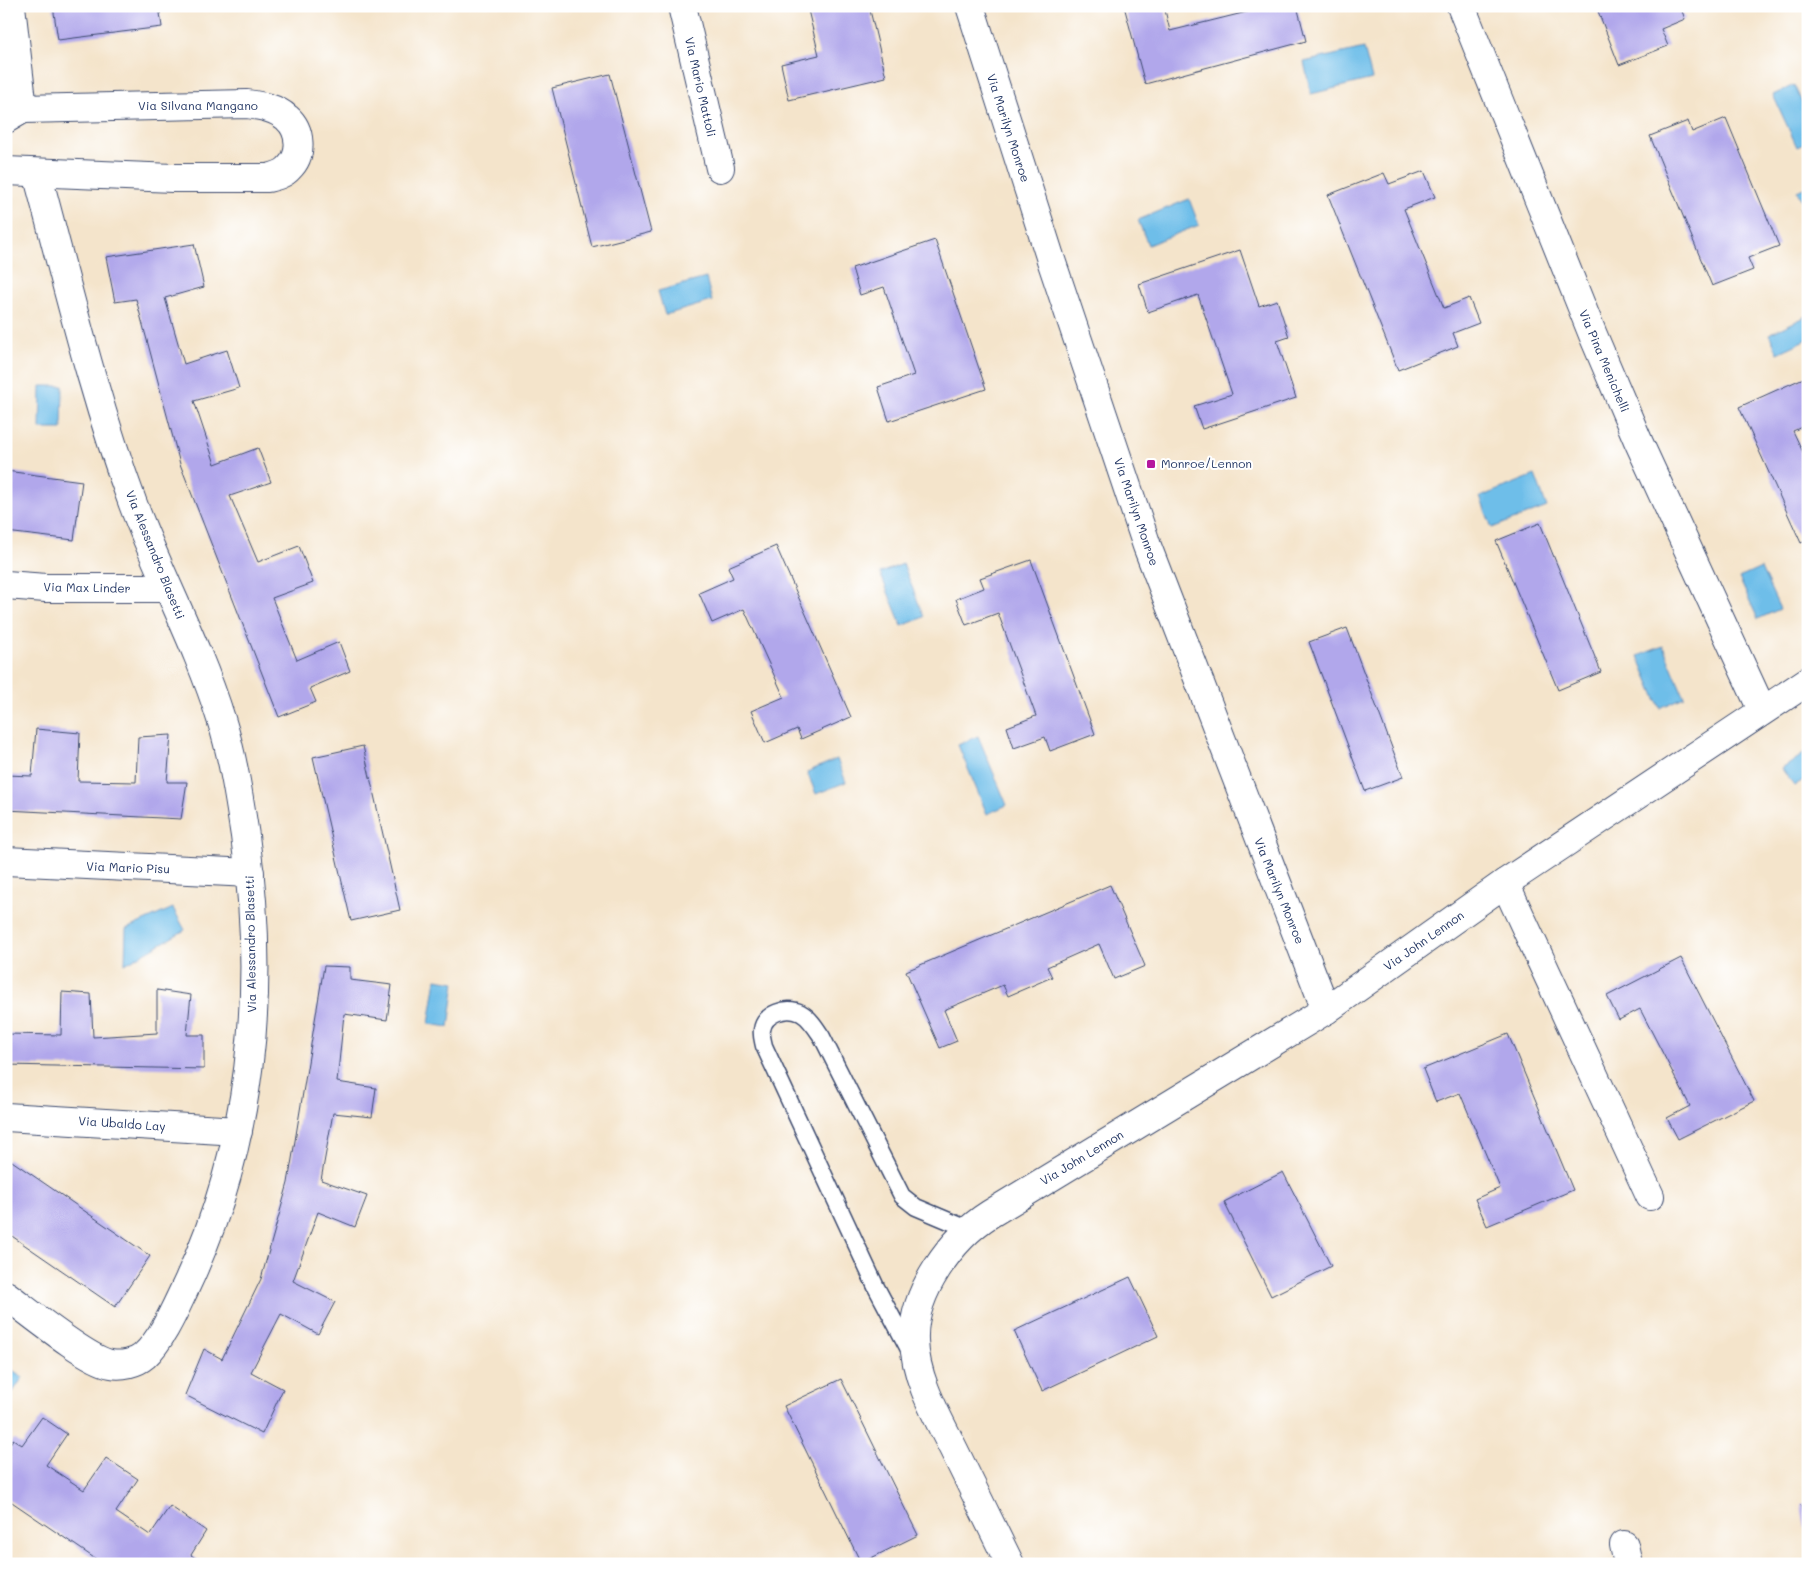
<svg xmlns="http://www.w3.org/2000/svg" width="1814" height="1570" font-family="Mali,sans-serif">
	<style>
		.water { fill: #6ebee9; stroke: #4476a4 }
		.building { fill: #b1a7eb }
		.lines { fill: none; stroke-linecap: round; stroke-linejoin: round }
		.lane-casing { stroke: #3c4a6e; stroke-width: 19 }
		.street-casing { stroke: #3c4a6e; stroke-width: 30 }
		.lane { stroke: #fff; stroke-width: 16 }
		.street { stroke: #fff; stroke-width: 28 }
		.poi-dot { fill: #b5179e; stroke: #fff; stroke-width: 2 }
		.labels { text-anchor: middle; stroke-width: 4; stroke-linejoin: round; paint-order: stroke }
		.street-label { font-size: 12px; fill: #1b2f5e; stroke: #fff }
		.poi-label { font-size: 12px; fill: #1b2f5e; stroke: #fff; text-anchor: start }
	</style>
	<rect width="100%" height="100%" fill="#fff"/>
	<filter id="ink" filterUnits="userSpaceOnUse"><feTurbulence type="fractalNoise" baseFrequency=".02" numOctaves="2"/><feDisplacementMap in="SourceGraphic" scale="10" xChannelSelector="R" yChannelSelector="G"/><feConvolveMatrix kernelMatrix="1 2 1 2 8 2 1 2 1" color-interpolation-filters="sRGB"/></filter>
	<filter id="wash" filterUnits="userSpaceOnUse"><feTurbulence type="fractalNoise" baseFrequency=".0096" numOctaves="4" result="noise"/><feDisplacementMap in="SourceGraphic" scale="20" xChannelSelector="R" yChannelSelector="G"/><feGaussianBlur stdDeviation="1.12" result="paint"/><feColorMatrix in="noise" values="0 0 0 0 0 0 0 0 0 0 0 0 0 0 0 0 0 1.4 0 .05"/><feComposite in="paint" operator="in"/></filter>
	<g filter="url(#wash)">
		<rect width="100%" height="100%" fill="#f4e4cb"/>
		<!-- water -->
		<g class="water">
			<polygon points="1364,48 1372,79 1311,94 1304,62"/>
			<polygon points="1794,85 1808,116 1808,142 1797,147 1773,95"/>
			<polygon points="1808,186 1808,213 1797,191"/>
			<polygon points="1189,199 1199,225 1148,245 1138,220"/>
			<polygon points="706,278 712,301 665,315 658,291"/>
			<polygon points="1807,316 1808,339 1778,353 1769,334"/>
			<polygon points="41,386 63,386 62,429 40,429"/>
			<polygon points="1535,475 1547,507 1492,528 1480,497"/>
			<polygon points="903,564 924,617 902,626 880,573"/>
			<polygon points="1761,568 1780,609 1758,619 1739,578"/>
			<polygon points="1663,646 1684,697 1660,708 1638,656"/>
			<polygon points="978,736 1007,805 987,814 958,745"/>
			<polygon points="1808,751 1808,777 1794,786 1782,769"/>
			<polygon points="837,759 846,782 816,794 807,772"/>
			<polygon points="173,908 185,930 125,964 126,929"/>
			<polygon points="436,979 455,982 449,1027 429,1024"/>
			<polygon points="6,1366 23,1377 6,1402"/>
		</g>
		<g id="blocks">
			<!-- building -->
			<g class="building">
				<polygon points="53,6 159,6 162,27 58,40"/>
				<polygon points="807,6 869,6 886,77 789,100 781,64 819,55"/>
				<polygon points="1124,6 1164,6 1170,31 1263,8 1263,6 1297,6 1306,41 1145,84"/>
				<polygon points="1596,6 1680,6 1685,19 1661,29 1668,46 1619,65"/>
				<polygon points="610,74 651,232 592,247 552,88"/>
				<polygon points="1726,118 1779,246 1748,258 1753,270 1712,286 1650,136 1688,121 1692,132"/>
				<polygon points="1424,171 1435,197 1404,209 1444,308 1469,298 1479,323 1453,333 1458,346 1398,370 1328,195 1384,173 1389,184"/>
				<polygon points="935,240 986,389 889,421 878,387 914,375 884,287 860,295 852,268"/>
				<polygon points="194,244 204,287 165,298 184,364 227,350 239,388 194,401 215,464 258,448 271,482 230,496 258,562 299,546 313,583 272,598 297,660 339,642 350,671 310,688 316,702 279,717 180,464 136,299 115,302 106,257"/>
				<polygon points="1240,250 1259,306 1277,300 1289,337 1277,341 1296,398 1202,429 1194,406 1232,394 1198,295 1148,312 1139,284"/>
				<polygon points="1808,376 1808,424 1793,431 1808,463 1808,540 1801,543 1739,407"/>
				<polygon points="6,471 82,481 74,540 6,532"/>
				<polygon points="1540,523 1601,672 1558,690 1496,541"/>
				<polygon points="776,546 851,717 801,739 797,729 765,743 751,711 784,697 744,609 712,623 699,593 733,578 728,567"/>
				<polygon points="1031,560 1095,734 1050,751 1045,737 1014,748 1007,727 1036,716 998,613 966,625 956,599 984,588 980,578"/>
				<polygon points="1347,628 1403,777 1365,791 1309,642"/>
				<polygon points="36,729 80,733 78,781 136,782 138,737 171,735 167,782 187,782 181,819 6,810 6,775 32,776"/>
				<polygon points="363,746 400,910 351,921 313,757"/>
				<polygon points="1110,885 1145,966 1114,979 1099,944 1047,967 1052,977 1008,996 1003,985 944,1010 957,1041 940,1048 906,971"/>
				<polygon points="1681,958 1754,1101 1678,1139 1667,1118 1690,1106 1640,1009 1619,1020 1607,996"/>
				<polygon points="324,966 350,967 350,980 392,985 387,1020 344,1014 337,1082 376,1088 372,1117 333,1113 321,1180 367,1196 355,1227 318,1212 293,1281 335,1302 318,1334 281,1314 251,1372 283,1389 262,1434 185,1395 204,1349 222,1359 261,1279 288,1183"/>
				<polygon points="157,990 191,995 187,1035 204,1035 204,1069 6,1065 6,1034 61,1035 62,992 91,994 93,1037 157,1033"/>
				<polygon points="1508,1034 1573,1190 1487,1226 1475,1199 1500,1188 1460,1093 1436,1102 1423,1069"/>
				<polygon points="9,1159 150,1256 115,1307 6,1232 6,1163"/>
				<polygon points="1283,1172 1331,1266 1271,1296 1224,1202"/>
				<polygon points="1130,1277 1158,1336 1042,1391 1014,1331"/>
				<polygon points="841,1379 918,1535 861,1563 784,1406"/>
				<polygon points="42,1417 67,1434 46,1465 84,1490 106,1458 138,1479 116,1512 150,1535 170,1506 206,1531 191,1555 204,1564 103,1564 6,1498 6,1450 13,1439 22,1445"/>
				<polygon points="1808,1504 1808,1533 1806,1534 1801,1505"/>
			</g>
		</g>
	</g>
	<g filter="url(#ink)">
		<use href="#blocks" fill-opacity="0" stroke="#3c4a6e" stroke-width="1"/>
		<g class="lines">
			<!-- lane casing -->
			<g class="lane-casing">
				<path id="lane" d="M911 1353 876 1287 764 1046C763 1041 761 1035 762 1030 764 1013 787 1006 801 1013 810 1018 816 1028 822 1037L902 1196 916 1207 968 1229"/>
			</g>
			<!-- street casing -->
			<g class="street-casing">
				<g id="street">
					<polyline points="11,6 23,109"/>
					<polyline points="682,6 720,168"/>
					<polyline points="970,6 1051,260 1147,546 1326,1010"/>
					<polyline points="1461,6 1593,335 1639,443 1762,710"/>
					<path d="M6 119 23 109 247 104C262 106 276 108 287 118 301 130 303 155 289 168 284 174 276 176 268 178H173L6 171"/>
					<polyline points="6,585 46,588 167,588"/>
					<polyline points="6,861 250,873"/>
					<polyline points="1505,883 1650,1196"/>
					<polyline points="6,1117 238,1131"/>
					<path d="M6 1295C28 1311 87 1360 111 1364 122 1366 136 1363 144 1356 162 1339 174 1311 184 1290 252 1148 267 991 245 836 239 797 233 757 221 719 198 645 160 576 133 504 93 396 67 284 37 173"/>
					<polyline points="1624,1545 1628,1564"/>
					<path d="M1010 1564C991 1526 973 1488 954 1450 937 1416 915 1379 914 1340 912 1293 952 1238 990 1214L1326 1010 1505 883 1808 681"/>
				</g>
			</g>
			<!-- lane -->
			<use href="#lane" class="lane"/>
			<!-- street -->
			<use href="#street" class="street"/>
		</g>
	</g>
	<!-- markers -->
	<rect class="poi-dot" x="1146" y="459" width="10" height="10" rx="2.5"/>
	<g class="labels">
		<!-- street labels -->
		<g class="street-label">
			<text transform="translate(700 87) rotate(77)" y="4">Via Mario Mattoli</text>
			<text x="198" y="110">Via Silvana Mangano</text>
			<text transform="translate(1008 128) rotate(72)" y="4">Via Marilyn Monroe</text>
			<text transform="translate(1604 361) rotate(67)" y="4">Via Pina Menichelli</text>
			<text transform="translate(1136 512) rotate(71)" y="4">Via Marilyn Monroe</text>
			<text transform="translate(155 555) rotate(68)" y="4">Via Alessandro Blasetti</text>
			<text transform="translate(87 588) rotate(1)" y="4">Via Max Linder</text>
			<text transform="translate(128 868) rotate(2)" y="4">Via Mario Pisu</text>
			<text transform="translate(1279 891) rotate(68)" y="4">Via Marilyn Monroe</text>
			<text transform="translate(1424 941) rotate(-35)" y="4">Via John Lennon</text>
			<text transform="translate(251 944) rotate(-91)" y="4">Via Alessandro Blasetti</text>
			<text transform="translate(122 1124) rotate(4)" y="4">Via Ubaldo Lay</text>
			<text transform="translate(1082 1158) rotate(-31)" y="4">Via John Lennon</text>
		</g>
		<!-- poi labels -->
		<g class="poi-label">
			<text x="1161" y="468">Monroe/Lennon</text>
		</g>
	</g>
	<!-- margin -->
	<rect width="1814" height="1570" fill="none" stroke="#fff" stroke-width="25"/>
</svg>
